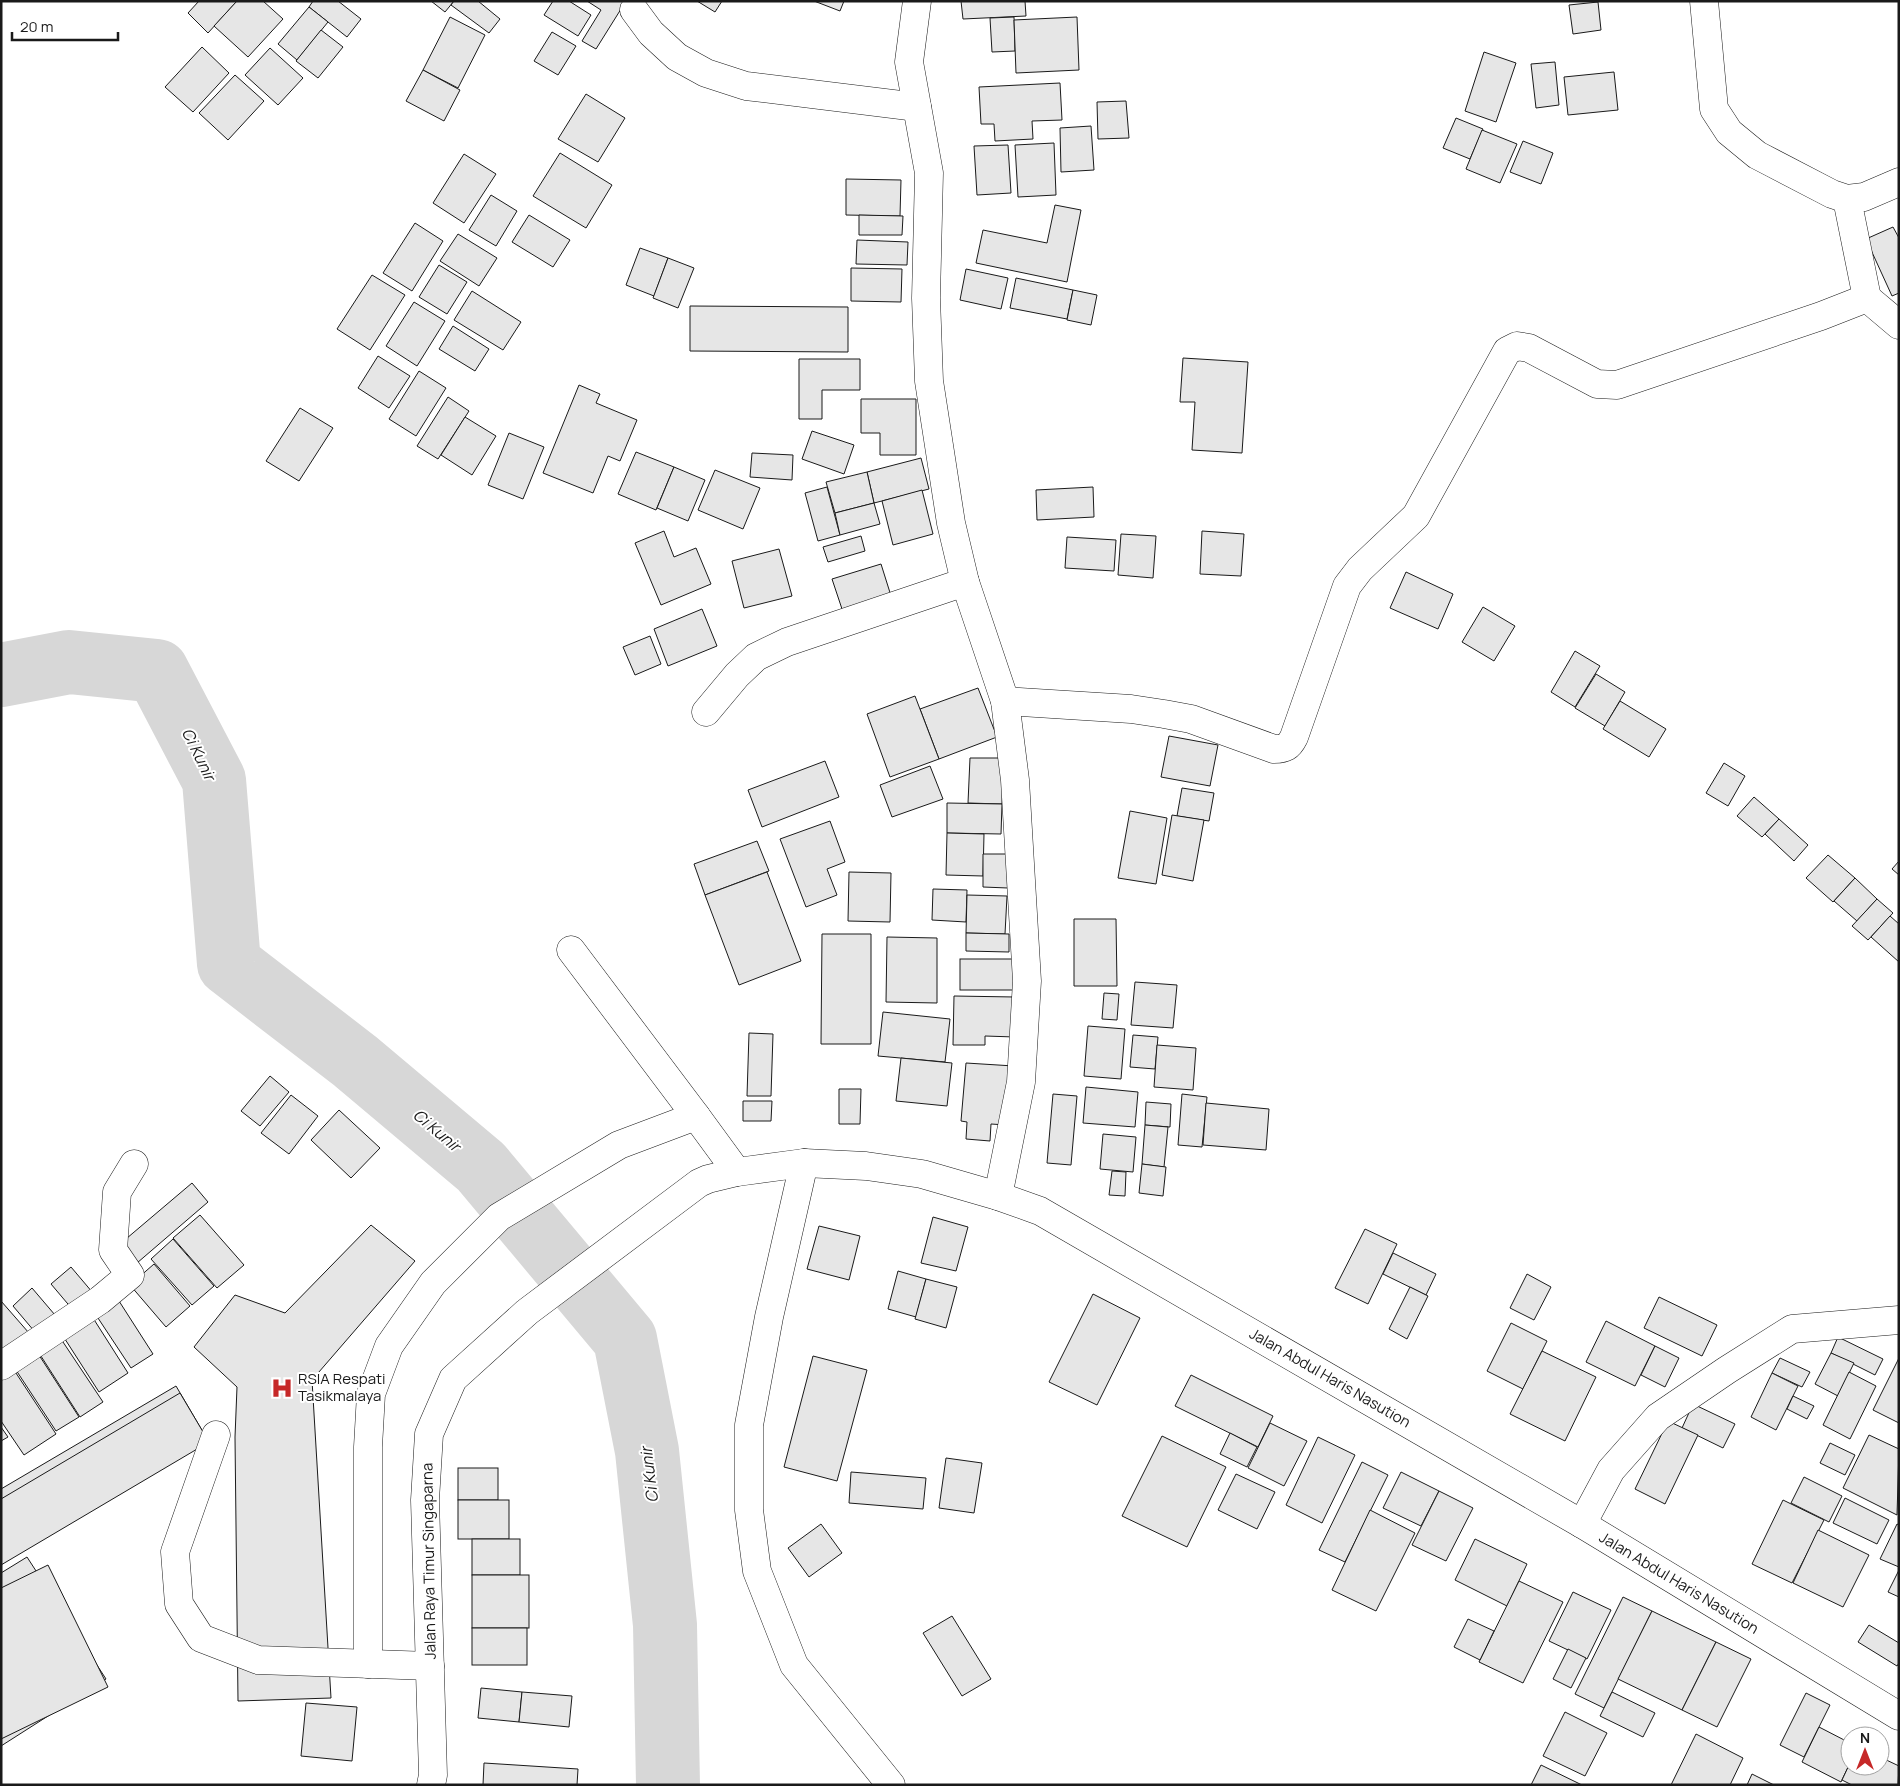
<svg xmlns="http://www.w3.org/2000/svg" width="1900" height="1786" font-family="Manrope,sans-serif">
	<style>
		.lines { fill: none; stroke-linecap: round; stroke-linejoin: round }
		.river { stroke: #d7d7d7; stroke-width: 64 }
		.building { fill: #e6e6e6; stroke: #1a1a1a }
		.minor-casing { stroke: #1a1a1a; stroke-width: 29 }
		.major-casing { stroke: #1a1a1a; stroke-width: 29 }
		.minor { stroke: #fff; stroke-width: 28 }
		.major { stroke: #fff; stroke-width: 28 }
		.labels { text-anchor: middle; stroke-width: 4; stroke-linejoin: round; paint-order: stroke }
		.street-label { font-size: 15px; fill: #1a1a1a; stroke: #fff }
		.poi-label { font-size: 15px; fill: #1a1a1a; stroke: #fff; text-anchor: start }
		.water-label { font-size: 16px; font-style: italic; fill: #1a1a1a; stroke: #fff }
	</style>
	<rect width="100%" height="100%" fill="#fff"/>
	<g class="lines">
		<!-- river -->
		<polyline class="river" points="1,675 69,662 157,671 214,780 229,964 355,1061 481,1167 625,1339 647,1451 665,1625 668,1785"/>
	</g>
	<!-- building -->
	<g class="building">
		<polygon points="199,1 237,1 208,33 188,13"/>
		<polygon points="237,1 263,1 283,19 248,57 214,26"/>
		<polygon points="313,1 338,1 361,19 347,37 309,7"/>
		<polygon points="431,1 454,1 445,12"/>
		<polygon points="454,1 478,1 500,19 489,33 451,5"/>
		<polygon points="553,1 569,1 591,15 578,36 544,15"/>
		<polygon points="587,1 626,1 596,49 582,41 601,10"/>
		<polygon points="697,1 722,1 715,12"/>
		<polygon points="814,1 844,1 840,11"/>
		<polygon points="961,1 1025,1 1026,16 963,19"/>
		<polygon points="1598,2 1601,30 1573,34 1569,5"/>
		<polygon points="309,7 328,22 297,60 278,44"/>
		<polygon points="450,17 485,35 458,88 423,70"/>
		<polygon points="1014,17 1015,51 992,52 990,18"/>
		<polygon points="1077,17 1079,70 1016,73 1014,20"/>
		<polygon points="321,30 343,47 318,78 296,61"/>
		<polygon points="552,32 576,46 558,75 534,61"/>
		<polygon points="202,47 229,73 193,112 165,87"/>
		<polygon points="270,48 303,78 278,105 245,75"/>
		<polygon points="1484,52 1516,63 1496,122 1465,111"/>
		<polygon points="1555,62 1559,105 1536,108 1531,64"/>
		<polygon points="423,70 460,90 444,121 406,101"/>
		<polygon points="1614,72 1618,110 1568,115 1564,77"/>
		<polygon points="235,75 264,101 228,140 199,113"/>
		<polygon points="1060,83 1062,120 1032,121 1033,139 995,141 994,124 981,124 979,87"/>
		<polygon points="586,94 625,118 598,162 558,139"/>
		<polygon points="1126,101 1129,138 1098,139 1097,102"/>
		<polygon points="1456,118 1483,129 1470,159 1443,148"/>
		<polygon points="1091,126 1094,170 1061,172 1060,128"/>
		<polygon points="1482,130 1517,144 1500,183 1466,169"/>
		<polygon points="1523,141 1553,153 1541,184 1510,172"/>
		<polygon points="1054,143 1056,195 1018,197 1015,145"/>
		<polygon points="1008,145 1011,193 977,195 974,146"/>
		<polygon points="560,153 612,185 586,228 533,196"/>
		<polygon points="464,154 496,174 464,223 433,203"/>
		<polygon points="846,179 901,180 900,216 846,215"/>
		<polygon points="491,195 517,211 496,246 469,230"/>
		<polygon points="1055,205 1081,210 1067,282 976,263 983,230 1047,243"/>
		<polygon points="529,215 570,240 553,267 512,242"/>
		<polygon points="859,215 903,216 902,235 859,235"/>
		<polygon points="415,223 443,241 412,291 383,273"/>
		<polygon points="1893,227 1899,238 1899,293 1892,296 1866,239"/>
		<polygon points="458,234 497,258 479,286 440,261"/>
		<polygon points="857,240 908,242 907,265 856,264"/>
		<polygon points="640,248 668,258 654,296 626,285"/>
		<polygon points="668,258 694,268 678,308 653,298"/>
		<polygon points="439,265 467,282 447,314 419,297"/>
		<polygon points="851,268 902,269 901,302 851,301"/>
		<polygon points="966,269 1008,278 1001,309 960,300"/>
		<polygon points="372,275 405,295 370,350 337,329"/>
		<polygon points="1016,278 1073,290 1067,319 1010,308"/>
		<polygon points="1073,290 1097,295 1091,325 1067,320"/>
		<polygon points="472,291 521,322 503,350 454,320"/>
		<polygon points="414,302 445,321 417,366 386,346"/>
		<polygon points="690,306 848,307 848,352 690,351"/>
		<polygon points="453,326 489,349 475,371 439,349"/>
		<polygon points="378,356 410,376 389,408 358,388"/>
		<polygon points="1183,358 1248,362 1242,453 1192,450 1195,402 1180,402"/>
		<polygon points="799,359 860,359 860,390 822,390 822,419 799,419"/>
		<polygon points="419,371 446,388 416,436 389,419"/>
		<polygon points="579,385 600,394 596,403 637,420 620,461 608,456 593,493 543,473"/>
		<polygon points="448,397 469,411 438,459 417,446"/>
		<polygon points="861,399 916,399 916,455 880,455 880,433 861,433"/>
		<polygon points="300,408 333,428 299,481 266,461"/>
		<polygon points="465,417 496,436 472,475 441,455"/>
		<polygon points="812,431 854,445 844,474 802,459"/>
		<polygon points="509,433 544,447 523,499 488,485"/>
		<polygon points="636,452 674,467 656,510 618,494"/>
		<polygon points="752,453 793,455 792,480 750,477"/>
		<polygon points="921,458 929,489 874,503 867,472"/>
		<polygon points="674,467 705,480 688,521 657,508"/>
		<polygon points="715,470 760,488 743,529 698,510"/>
		<polygon points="867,472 874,503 835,513 826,482"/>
		<polygon points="827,487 840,535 818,541 805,493"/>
		<polygon points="1093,487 1094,517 1037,520 1036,490"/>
		<polygon points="922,490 933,534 893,545 882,501"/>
		<polygon points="874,503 880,524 840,535 835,513"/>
		<polygon points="664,531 674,557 696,548 711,584 661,605 635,543"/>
		<polygon points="1202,531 1244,534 1241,576 1200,574"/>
		<polygon points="1121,534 1156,536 1153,578 1118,575"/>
		<polygon points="861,536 865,551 828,562 823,547"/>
		<polygon points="1067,537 1116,540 1114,571 1065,568"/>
		<polygon points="779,549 792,596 744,608 732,561"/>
		<polygon points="881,564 892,599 844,615 832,579"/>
		<polygon points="1406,572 1453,594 1438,629 1390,608"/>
		<polygon points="1483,607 1515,626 1494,661 1462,642"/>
		<polygon points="702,609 717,646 668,666 654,629"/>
		<polygon points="650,636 661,664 635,675 623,647"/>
		<polygon points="1575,651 1600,666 1575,707 1551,692"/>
		<polygon points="1596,674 1625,692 1605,726 1575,708"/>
		<polygon points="978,688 997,737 939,759 920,709"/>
		<polygon points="915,696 939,759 890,777 867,714"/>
		<polygon points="1620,701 1666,729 1649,757 1603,729"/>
		<polygon points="1169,736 1218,745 1210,786 1161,777"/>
		<polygon points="970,758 1004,758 1002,804 968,803"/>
		<polygon points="825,761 839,797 762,827 748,790"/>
		<polygon points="1724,763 1745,776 1728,806 1706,793"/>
		<polygon points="930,766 943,799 892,817 880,785"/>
		<polygon points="1182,788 1214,793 1209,821 1177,816"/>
		<polygon points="1754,797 1779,819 1762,837 1737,816"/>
		<polygon points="947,803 1002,804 1001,834 947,833"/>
		<polygon points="1130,811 1167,818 1156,884 1118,878"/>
		<polygon points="1172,815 1204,820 1193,881 1162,875"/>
		<polygon points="1779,819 1808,845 1794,861 1765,834"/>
		<polygon points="830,821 845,862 827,869 837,895 806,907 780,839"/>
		<polygon points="947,833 984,834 983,876 946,875"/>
		<polygon points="757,841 769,871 705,895 694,864"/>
		<polygon points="983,854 1008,854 1008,888 983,887"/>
		<polygon points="1828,855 1855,878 1833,902 1806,878"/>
		<polygon points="1899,861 1899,875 1892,869"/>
		<polygon points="767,872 801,961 739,985 705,895"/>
		<polygon points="849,872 891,873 890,922 848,921"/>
		<polygon points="1855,878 1877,899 1857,921 1834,901"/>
		<polygon points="933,889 967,890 966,922 932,920"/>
		<polygon points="967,895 1007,896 1005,934 966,933"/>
		<polygon points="1877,899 1893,913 1868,940 1852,926"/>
		<polygon points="1890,916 1899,924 1899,962 1871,937"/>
		<polygon points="1074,919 1116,919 1117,986 1074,986"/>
		<polygon points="966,933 1009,934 1009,952 966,951"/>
		<polygon points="822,934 871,934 871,1044 821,1044"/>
		<polygon points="887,937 937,938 937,1003 886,1002"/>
		<rect x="960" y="959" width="59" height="31"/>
		<polygon points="1135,982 1177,985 1173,1028 1131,1025"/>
		<polygon points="1104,993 1119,994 1117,1020 1102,1019"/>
		<polygon points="954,996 1015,997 1015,1037 985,1036 985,1045 953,1045"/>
		<polygon points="883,1012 950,1019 945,1062 878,1056"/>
		<polygon points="1088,1026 1125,1029 1121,1079 1084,1076"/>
		<polygon points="749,1033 773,1034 771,1096 747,1096"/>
		<polygon points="1133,1035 1158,1037 1155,1069 1130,1067"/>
		<polygon points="1157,1045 1196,1048 1193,1090 1154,1087"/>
		<polygon points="901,1058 952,1063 947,1106 896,1101"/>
		<polygon points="966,1063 1014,1066 1006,1125 991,1124 990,1141 966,1139 967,1122 961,1121"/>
		<polygon points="270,1076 289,1092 260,1126 241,1111"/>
		<polygon points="1086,1087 1138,1092 1135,1127 1083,1123"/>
		<polygon points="839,1089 861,1089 860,1124 839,1124"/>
		<polygon points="1053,1094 1077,1096 1071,1165 1047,1163"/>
		<polygon points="1182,1094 1207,1097 1202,1147 1178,1145"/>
		<polygon points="291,1095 318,1116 289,1154 261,1133"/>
		<polygon points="743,1101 772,1101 771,1121 743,1121"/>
		<polygon points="1146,1102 1171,1104 1170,1127 1145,1125"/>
		<polygon points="1206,1103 1269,1109 1266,1150 1203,1145"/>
		<polygon points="339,1110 380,1148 351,1178 311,1140"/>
		<polygon points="1145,1125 1168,1127 1164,1167 1142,1164"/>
		<polygon points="1103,1134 1136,1137 1133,1172 1100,1169"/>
		<polygon points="1142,1164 1166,1167 1163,1196 1139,1193"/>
		<polygon points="1112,1171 1126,1172 1125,1196 1109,1195"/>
		<polygon points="192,1183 208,1202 137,1263 120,1244"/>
		<polygon points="200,1215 244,1265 217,1288 173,1238"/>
		<polygon points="933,1217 968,1227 956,1271 921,1263"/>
		<polygon points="371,1225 415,1261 312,1380 331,1698 238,1701 235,1437 237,1387 194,1347 235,1295 285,1313"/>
		<polygon points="819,1226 860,1236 849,1280 807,1269"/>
		<polygon points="1365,1229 1397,1244 1368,1304 1335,1288"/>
		<polygon points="173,1239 214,1286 192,1305 151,1259"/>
		<polygon points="1393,1253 1436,1274 1426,1295 1383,1274"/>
		<polygon points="154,1264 190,1306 166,1327 130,1285"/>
		<polygon points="71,1267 93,1293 73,1310 51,1284"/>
		<polygon points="898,1271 926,1279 916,1317 888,1309"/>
		<polygon points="1527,1274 1551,1287 1534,1320 1510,1308"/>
		<polygon points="926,1279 957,1287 946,1328 915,1319"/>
		<polygon points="1410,1287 1428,1296 1407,1339 1389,1329"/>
		<polygon points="32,1288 55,1315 35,1332 13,1306"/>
		<polygon points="1093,1294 1140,1318 1097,1405 1049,1382"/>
		<polygon points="1659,1297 1717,1325 1702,1356 1644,1328"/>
		<polygon points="1,1301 29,1333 1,1355"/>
		<polygon points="119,1301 153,1354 131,1368 96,1315"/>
		<polygon points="93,1318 128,1373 99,1392 63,1336"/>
		<polygon points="1606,1321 1655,1346 1635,1386 1586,1362"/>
		<polygon points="1511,1323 1547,1341 1523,1389 1487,1371"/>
		<polygon points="1838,1337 1883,1359 1875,1375 1831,1353"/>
		<polygon points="61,1339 103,1402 80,1417 39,1353"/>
		<polygon points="1655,1346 1679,1358 1665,1387 1641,1375"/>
		<polygon points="1542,1351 1596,1377 1565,1441 1510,1414"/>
		<polygon points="37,1352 79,1417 56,1431 14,1367"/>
		<polygon points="1831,1353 1854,1363 1838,1396 1815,1384"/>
		<polygon points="813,1356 867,1370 837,1481 784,1467"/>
		<polygon points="1780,1358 1810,1372 1802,1387 1772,1373"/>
		<polygon points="1899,1358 1899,1423 1873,1410"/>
		<polygon points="14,1370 56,1434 24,1455 1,1421 1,1378"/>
		<polygon points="1849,1372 1876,1386 1850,1439 1823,1425"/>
		<polygon points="1772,1373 1798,1386 1776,1430 1751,1417"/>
		<polygon points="1191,1375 1273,1416 1258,1447 1175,1406"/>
		<polygon points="176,1386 203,1432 1,1551 1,1489"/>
		<polygon points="180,1393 209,1442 1,1565 1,1499"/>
		<polygon points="1793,1396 1814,1406 1807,1419 1787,1409"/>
		<polygon points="1693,1404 1735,1424 1723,1448 1682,1428"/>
		<polygon points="1668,1421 1698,1435 1665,1504 1635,1489"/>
		<polygon points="1270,1423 1307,1441 1284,1486 1248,1468"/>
		<polygon points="1,1427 8,1437 1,1441"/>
		<polygon points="1230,1433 1257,1447 1247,1467 1220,1454"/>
		<polygon points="1869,1435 1899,1449 1897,1515 1843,1488"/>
		<polygon points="1162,1436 1226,1467 1187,1547 1122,1516"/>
		<polygon points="1318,1437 1355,1455 1322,1523 1286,1505"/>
		<polygon points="1830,1443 1855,1455 1845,1475 1820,1463"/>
		<polygon points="946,1458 982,1463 974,1513 939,1508"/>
		<polygon points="1362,1462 1388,1475 1345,1562 1319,1550"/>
		<rect x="458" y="1468" width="40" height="32"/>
		<polygon points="851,1472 926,1478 923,1509 849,1503"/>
		<polygon points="1401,1472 1439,1491 1421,1526 1383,1508"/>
		<polygon points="1236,1474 1275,1492 1257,1529 1218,1510"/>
		<polygon points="1804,1477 1842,1496 1829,1522 1791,1503"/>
		<polygon points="1439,1491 1473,1508 1446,1561 1412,1545"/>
		<polygon points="1845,1498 1889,1520 1877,1544 1833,1523"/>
		<rect x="458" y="1500" width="51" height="39"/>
		<polygon points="1783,1500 1824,1520 1792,1583 1752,1564"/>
		<polygon points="1370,1510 1415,1533 1376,1611 1332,1590"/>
		<polygon points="821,1524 842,1553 809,1577 788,1548"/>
		<polygon points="1897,1524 1899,1525 1899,1567 1880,1559"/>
		<polygon points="1818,1530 1869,1555 1843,1607 1793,1583"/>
		<rect x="472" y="1539" width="48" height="36"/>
		<polygon points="1475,1539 1527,1564 1507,1606 1455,1580"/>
		<polygon points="27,1557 106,1679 1,1746 1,1573"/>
		<polygon points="48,1565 108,1687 1,1739 1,1588"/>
		<polygon points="1899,1570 1899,1597 1888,1592"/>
		<rect x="472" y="1575" width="57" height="53"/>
		<polygon points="1519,1581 1563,1602 1523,1683 1479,1662"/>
		<polygon points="1573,1592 1611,1610 1587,1659 1549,1641"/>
		<polygon points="1623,1597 1652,1611 1604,1708 1575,1694"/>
		<polygon points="1652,1611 1716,1642 1682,1710 1618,1679"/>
		<polygon points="952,1616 991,1679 962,1696 923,1633"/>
		<polygon points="1468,1619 1494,1631 1480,1660 1454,1647"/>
		<polygon points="1869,1625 1899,1643 1899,1663 1897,1666 1858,1642"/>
		<rect x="472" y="1628" width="55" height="37"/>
		<polygon points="1716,1642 1751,1659 1717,1727 1682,1710"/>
		<polygon points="1568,1649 1586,1658 1571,1688 1553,1679"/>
		<polygon points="481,1688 522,1692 519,1722 478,1718"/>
		<polygon points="522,1692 572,1696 569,1727 519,1722"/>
		<polygon points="1612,1692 1655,1713 1643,1737 1600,1716"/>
		<polygon points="1806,1693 1830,1705 1804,1757 1780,1745"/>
		<polygon points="306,1703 357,1707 352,1761 301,1756"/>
		<polygon points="1565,1712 1607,1733 1585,1776 1543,1756"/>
		<polygon points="1819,1727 1850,1743 1850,1763 1841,1782 1802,1762"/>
		<polygon points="1696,1734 1743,1758 1730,1785 1671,1785"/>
		<polygon points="1880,1757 1899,1766 1898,1785 1852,1785 1842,1780 1850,1763 1850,1766 1880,1766"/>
		<polygon points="484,1763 578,1769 577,1785 483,1785"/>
		<polygon points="1541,1765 1582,1785 1531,1785"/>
		<polygon points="1752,1774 1774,1785 1747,1785"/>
	</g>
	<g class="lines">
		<!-- minor casing -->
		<g class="minor-casing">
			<g id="minor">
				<polyline points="917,1 909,62 929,173 926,298 929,381 951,523 965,582 1005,701 1015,780 1027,981 1021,1082 998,1196"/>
				<polyline points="1704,1 1714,109 1729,132 1757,155 1832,194 1847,199 1864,197 1899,182"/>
				<polyline points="634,10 651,33 677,57 706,73 746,86 917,107"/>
				<polyline points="1847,199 1867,298"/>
				<path d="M1005 701 1131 709 1164 714 1191 719 1274 749C1285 749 1289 747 1294 737L1347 586 1360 569 1416 516 1507 351 1517 346 1529 348 1597 384 1617 385 1821 316 1867 298 1899 325"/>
				<polyline points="706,712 737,675 756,657 787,642 965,582"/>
				<polyline points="571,950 696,1116 737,1172"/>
				<polyline points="804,1163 769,1317 749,1425 749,1510 757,1571 794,1665 891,1785"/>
				<polyline points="1,1366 100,1300 130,1275 113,1250 117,1192 134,1164"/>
				<polyline points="216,1435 175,1552 179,1604 201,1638 258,1660 430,1666"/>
				<polyline points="1582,1524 1611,1470 1658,1417 1727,1370 1792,1329 1899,1320"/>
				<polyline points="368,1664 368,1447 371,1394 389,1346 433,1283 499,1217 619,1145 696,1116"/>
			</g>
		</g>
		<!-- major casing -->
		<g class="major-casing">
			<polyline id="major" points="431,1785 433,1775 425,1500 429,1434 453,1379 527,1312 699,1183 708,1179 737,1172 804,1163 866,1166 922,1174 998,1196 1040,1211 1582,1524 1899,1716"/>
		</g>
		<!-- minor -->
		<use href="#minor" class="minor"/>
		<!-- major -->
		<use href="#major" class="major"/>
	</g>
	<!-- icons -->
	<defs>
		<g id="hospital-bare" transform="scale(1.725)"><path d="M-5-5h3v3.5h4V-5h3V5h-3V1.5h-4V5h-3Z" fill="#c62828" stroke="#fff" stroke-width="2.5" paint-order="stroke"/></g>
	</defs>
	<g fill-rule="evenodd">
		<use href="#hospital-bare" x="282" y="1388"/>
	</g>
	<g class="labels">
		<!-- street labels -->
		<g class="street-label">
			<text transform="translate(1330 1378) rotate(30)" y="5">Jalan Abdul Haris Nasution</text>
			<text transform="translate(429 1561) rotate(-91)" y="5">Jalan Raya Timur Singaparna</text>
			<text transform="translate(1679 1583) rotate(31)" y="5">Jalan Abdul Haris Nasution</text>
		</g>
		<!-- poi labels -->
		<g class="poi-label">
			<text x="298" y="1384">RSIA Respati<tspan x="298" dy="17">Tasikmalaya</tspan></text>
		</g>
		<!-- water labels -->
		<g class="water-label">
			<text transform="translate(199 754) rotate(64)" y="6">Ci Kunir</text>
			<text transform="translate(437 1130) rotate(40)" y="6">Ci Kunir</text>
			<text transform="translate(649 1475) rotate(-97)" y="6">Ci Kunir</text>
		</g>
	</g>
	<!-- border -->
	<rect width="1900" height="1786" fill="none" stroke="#1a1a1a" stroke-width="5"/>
	<!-- north arrow -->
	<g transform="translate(1865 1751)"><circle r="24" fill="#ffffff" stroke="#a3a3a3"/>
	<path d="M0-4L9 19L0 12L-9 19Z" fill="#c62828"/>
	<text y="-8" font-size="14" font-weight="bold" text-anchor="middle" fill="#1a1a1a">N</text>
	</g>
	<!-- scale -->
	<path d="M12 32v8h106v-8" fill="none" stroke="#1a1a1a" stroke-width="2.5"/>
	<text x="20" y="32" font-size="15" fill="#1a1a1a" stroke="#ffffff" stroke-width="4" paint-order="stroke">20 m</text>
</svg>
